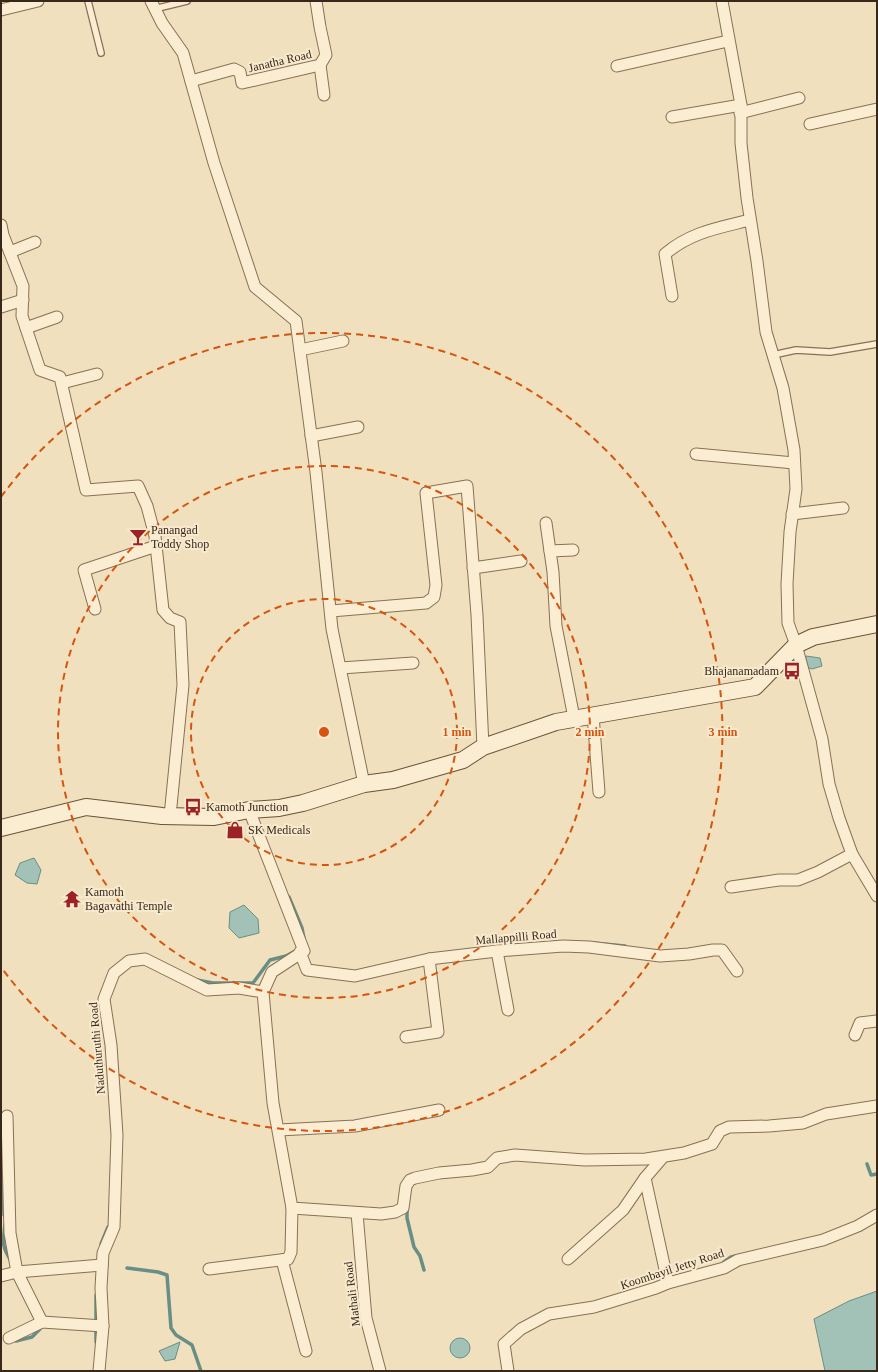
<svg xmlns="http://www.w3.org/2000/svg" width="878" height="1372" font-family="Georgia,serif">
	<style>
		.water { fill: #a2c1b7; stroke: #688f85 }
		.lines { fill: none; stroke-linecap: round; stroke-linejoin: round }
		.stream { stroke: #688f85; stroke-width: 3.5 }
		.service-casing { stroke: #897056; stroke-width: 8 }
		.minor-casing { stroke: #897056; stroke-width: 13 }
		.secondary-casing { stroke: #6b5139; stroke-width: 18 }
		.service { stroke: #fbedd1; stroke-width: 5.5 }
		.minor { stroke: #fbedd1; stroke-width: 11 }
		.secondary { stroke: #fbedd1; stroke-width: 16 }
		.ring { fill: none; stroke: #d6540e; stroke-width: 2; stroke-dasharray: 7 5 }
		.labels { text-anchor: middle; stroke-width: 4; stroke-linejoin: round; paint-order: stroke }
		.street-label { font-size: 12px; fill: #38281b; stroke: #f7eace }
		.poi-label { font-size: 12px; fill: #38281b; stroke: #f7eace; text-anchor: start }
		.centre { fill: #d6540e; stroke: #f7eace; stroke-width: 2 }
		.ring-label { font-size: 12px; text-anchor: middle; font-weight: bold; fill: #d6540e; stroke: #f7eace; stroke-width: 4; stroke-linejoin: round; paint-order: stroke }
	</style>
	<rect width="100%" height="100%" fill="#f0e0be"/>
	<!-- water -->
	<g class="water">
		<polygon points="806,656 820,658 822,666 812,669 804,666"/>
		<polygon points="34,858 41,870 37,884 27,883 15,875 20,863"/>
		<polygon points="244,905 258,919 259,933 239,938 229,928 230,912"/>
		<polygon points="877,1291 877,1371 825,1371 814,1319 849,1301"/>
		<circle cx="460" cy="1348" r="10"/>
		<polygon points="180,1342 175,1359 165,1361 159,1351"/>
	</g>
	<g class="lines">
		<!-- stream -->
		<g class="stream">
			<polyline points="289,897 302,928 304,938"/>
			<polyline points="593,943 625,946"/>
			<polyline points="197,980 213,983 253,983 270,960 286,956 299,949"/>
			<polyline points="1,1124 4,1215"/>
			<polyline points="867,1164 871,1175 877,1174"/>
			<polyline points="404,1209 407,1210 407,1218 414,1247 420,1256 424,1270"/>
			<path d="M5 1224C3 1242 1 1245 11 1261"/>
			<polyline points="101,1244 108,1227"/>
			<polyline points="724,1262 731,1257 736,1256"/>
			<polyline points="127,1268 158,1272 167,1275 171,1328 176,1335 192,1345 201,1371"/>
			<polyline points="16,1341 32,1337 40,1329 39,1326"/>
			<polyline points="96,1342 96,1295"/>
		</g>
		<!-- service casing -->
		<g class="service-casing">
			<g id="service">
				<polyline points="88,1 101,53"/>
				<polyline points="154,9 187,1"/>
				<polyline points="773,355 796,350 830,352 877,344"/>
			</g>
		</g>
		<!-- minor casing -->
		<g class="minor-casing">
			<g id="minor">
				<polyline points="151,1 162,23 183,53 214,163 255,287 296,321 316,472 332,629 364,784"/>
				<polyline points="722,1 741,105 741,143 747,198 757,261 766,332 783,388 794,450 796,489 790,532 787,584 788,623 796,645 822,739 829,784 839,818 852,854 877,896"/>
				<polyline points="1,10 38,1"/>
				<polyline points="320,65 324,95"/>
				<polyline points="617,66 728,41"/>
				<polyline points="191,81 234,69 240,72 242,83 320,65 326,55 320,27 316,1"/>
				<polyline points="740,113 799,98"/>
				<polyline points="672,117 741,105"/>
				<polyline points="810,124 877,109"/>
				<polyline points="1,225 3,235 23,286 22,316 40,370 60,377 86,490 138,486 147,506 155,536 163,610 170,618 180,622 183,685 170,816"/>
				<polyline points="10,252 35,242"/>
				<path d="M672 296 665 254C691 232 718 228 750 220"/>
				<polyline points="1,307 23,300"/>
				<polyline points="26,328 57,317"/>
				<polyline points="300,350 343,341"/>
				<polyline points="62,383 97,374"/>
				<polyline points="311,436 358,427"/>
				<polyline points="696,454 794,463"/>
				<polyline points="792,514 843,508"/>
				<polyline points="546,523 553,572 556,626 574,718"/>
				<polyline points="550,551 573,550"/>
				<polyline points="473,568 521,561"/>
				<polyline points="95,609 84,570 156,546"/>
				<polyline points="331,611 426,603 434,597 436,585 426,493 467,486 477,615 483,747"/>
				<polyline points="341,668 413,663"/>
				<polyline points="593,715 599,792"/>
				<polyline points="731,887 779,880 798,880 818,872 852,854"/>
				<polyline points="497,951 508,1010"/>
				<polyline points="300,952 307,970 355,976 429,959 497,951 563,946 589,947 660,956 689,954 713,950 722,950 737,971"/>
				<polyline points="263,992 273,1103 292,1208 381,1214 395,1212 403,1208 406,1186 410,1180 415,1178 439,1173 472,1170 488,1167 497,1158 515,1155 585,1160 646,1159 684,1153 712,1144 720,1131 729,1127 769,1126 803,1123 826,1114 877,1106"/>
				<polyline points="855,1035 860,1023 877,1021"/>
				<polyline points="406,1037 438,1032 429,959"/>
				<polyline points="7,1116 10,1233 17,1272 42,1322 103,1326"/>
				<polyline points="279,1130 355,1126 439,1110"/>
				<polyline points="663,1157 645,1178 668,1283"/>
				<polyline points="357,1213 366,1318 380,1371"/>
				<polyline points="568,1259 623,1210 645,1178"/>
				<polyline points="282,1260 306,1351"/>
				<polyline points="209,1269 288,1259 291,1252 292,1208"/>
				<polyline points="1,1276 17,1272 102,1265"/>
				<polyline points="9,1338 42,1322"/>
				<polyline points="99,1371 103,1326 101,1288 103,1253 114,1227 117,1135 111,1045 104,999 114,973 129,961 145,959 207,990 239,988 263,992 272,972 304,951 249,810"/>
				<polyline points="508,1371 504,1344 521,1329 549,1314 594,1307 656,1288 668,1283 724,1268 738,1260 823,1240 858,1226 877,1215"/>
			</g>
		</g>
		<!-- secondary casing -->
		<g class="secondary-casing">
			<polyline id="secondary" points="1,828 86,807 162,816 214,817 249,810 279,808 303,803 364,784 393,780 463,760 483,747 556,722 755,687 796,645 813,637 877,624"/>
		</g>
		<!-- service -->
		<use href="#service" class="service"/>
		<!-- minor -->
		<use href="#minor" class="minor"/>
		<!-- secondary -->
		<use href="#secondary" class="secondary"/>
	</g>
	<!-- distance rings -->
	<g class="ring">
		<circle cx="324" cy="732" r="133"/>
		<circle cx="324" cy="732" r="266"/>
		<path d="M1 497A399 399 0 1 1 1 967"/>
	</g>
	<!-- icons -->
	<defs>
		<g id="bar-bare" transform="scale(1.38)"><path d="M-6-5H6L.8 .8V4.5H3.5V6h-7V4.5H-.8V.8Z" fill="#9c2226" stroke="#f7eace" stroke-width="2.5" paint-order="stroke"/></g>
		<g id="bus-bare" transform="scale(1.38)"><path d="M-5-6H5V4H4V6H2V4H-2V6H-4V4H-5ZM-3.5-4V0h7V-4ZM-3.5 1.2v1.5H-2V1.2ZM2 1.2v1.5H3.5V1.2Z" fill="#9c2226" stroke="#f7eace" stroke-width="2.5" paint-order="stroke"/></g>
		<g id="shop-bare" transform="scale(1.38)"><path d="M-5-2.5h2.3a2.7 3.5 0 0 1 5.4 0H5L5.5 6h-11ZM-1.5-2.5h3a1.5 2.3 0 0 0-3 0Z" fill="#9c2226" stroke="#f7eace" stroke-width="2.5" paint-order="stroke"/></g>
		<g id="temple-bare" transform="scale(1.38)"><path d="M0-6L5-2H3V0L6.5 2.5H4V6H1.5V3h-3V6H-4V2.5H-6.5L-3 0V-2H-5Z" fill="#9c2226" stroke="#f7eace" stroke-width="2.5" paint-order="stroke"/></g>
	</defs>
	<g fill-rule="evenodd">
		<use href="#bar-bare" x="138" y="537"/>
		<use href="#bus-bare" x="792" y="671"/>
		<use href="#bus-bare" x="193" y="807"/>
		<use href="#shop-bare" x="235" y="830"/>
		<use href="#temple-bare" x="72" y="899"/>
	</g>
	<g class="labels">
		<!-- street labels -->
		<g class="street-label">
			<text transform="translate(280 61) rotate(-13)" y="4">Janatha Road</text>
			<text transform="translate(516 937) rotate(-5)" y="4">Mallappilli Road</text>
			<text transform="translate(97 1048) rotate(-95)" y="4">Naduthuruthi Road</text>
			<text transform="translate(672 1269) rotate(-18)" y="4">Koombayil Jetty Road</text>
			<text transform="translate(352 1294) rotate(-97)" y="4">Mathali Road</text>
		</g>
		<!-- poi labels -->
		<g class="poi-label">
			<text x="151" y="534">Panangad<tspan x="151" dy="14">Toddy Shop</tspan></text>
			<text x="779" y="675" text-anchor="end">Bhajanamadam</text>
			<text x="206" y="811">Kamoth Junction</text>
			<text x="248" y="834">SK Medicals</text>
			<text x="85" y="896">Kamoth<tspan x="85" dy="14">Bagavathi Temple</tspan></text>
		</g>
	</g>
	<circle cx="324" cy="732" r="6" class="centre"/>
	<g class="ring-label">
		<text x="457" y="736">1 min</text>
		<text x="590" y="736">2 min</text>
		<text x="723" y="736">3 min</text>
	</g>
	<!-- border -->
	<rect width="878" height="1372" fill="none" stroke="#38281b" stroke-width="4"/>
</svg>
